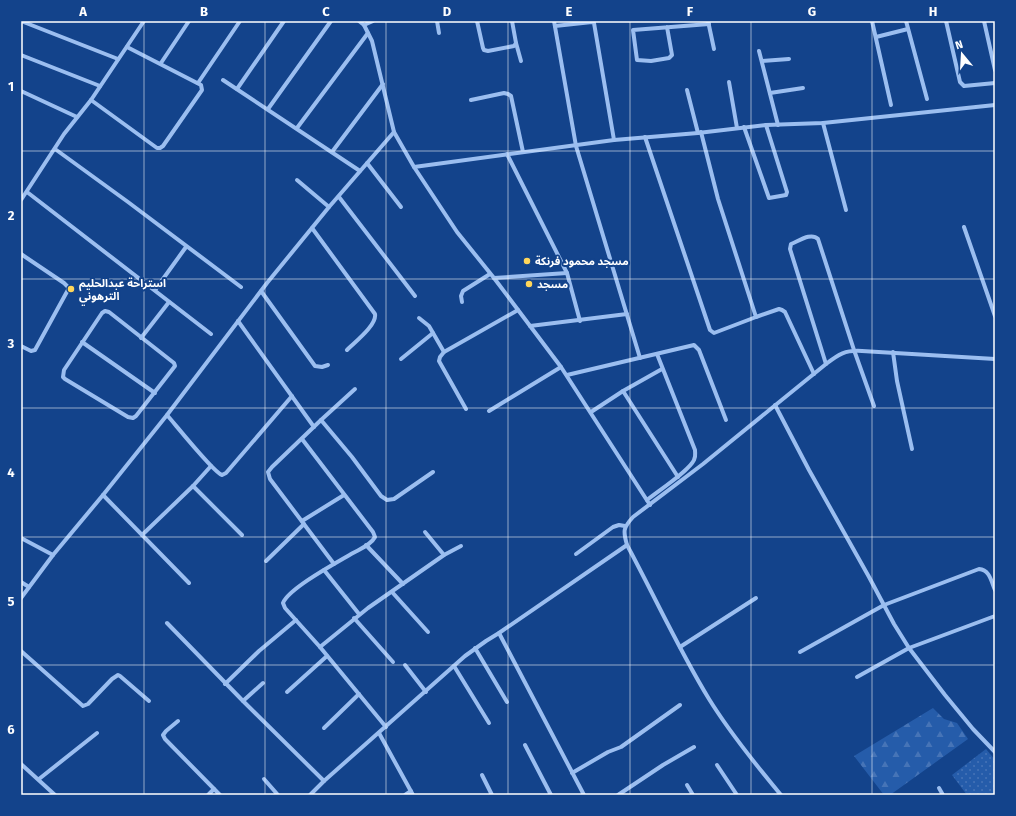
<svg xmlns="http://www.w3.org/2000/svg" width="1016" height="816" font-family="'Fira Sans','Noto Sans Arabic',sans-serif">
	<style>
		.grass { fill: url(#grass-dots) }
		.forest { fill: url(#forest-firs) }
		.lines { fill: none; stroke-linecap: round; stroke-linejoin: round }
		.minor { stroke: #9bbef0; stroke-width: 4 }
		.grid { fill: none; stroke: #fff; stroke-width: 1; stroke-opacity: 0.55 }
		.poi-dot { fill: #ffd65a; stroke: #13438b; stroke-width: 1.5 }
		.labels { text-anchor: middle; stroke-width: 4; stroke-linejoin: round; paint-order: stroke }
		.poi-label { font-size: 11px; font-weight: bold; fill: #fff; stroke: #13438b; text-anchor: start }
		.neatline { fill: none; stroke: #fff; stroke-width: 1.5 }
		.grid-label { font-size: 13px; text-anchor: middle; font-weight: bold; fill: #fff }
	</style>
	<defs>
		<pattern id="grass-dots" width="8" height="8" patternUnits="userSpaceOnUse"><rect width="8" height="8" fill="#255caa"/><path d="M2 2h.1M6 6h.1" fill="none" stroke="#4674b7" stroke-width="1.8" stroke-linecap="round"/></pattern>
		<pattern id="forest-firs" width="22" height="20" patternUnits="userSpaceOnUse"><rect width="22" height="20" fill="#255caa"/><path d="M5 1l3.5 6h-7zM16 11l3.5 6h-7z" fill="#4674b7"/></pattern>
	</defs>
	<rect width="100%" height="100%" fill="#13438b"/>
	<!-- grass -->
	<polygon class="grass" points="986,749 995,760 995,795 967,795 952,775"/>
	<!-- forest -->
	<polygon class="forest" points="933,708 944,719 957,723 968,739 890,795 884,795 854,756"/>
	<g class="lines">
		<!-- minor -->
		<g class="minor">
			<polyline points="21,21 118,59"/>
			<polyline points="359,21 364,25 372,41 394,132 414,167 457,232 494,278 561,367 650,505"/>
			<polyline points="437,21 439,33"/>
			<polyline points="477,21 483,48 484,50 488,51 514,46 516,43 512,21"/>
			<polyline points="554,21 576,146 640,358"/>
			<polyline points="708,21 714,49"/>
			<polyline points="872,21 891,105"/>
			<polyline points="906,21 927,99"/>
			<polyline points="946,21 960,82 964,86 995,83"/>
			<polyline points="984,21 995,70"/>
			<polyline points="364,25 373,21"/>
			<polyline points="555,26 592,22 594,23 614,140"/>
			<polyline points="667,27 672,55 669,58 651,61 637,60 633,30 709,24"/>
			<polyline points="876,37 908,29"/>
			<polyline points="516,43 521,61"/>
			<polyline points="759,51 778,125"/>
			<polyline points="21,55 100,86"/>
			<polyline points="762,61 789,59"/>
			<polyline points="161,63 189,21"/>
			<polyline points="223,80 360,171"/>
			<polyline points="729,82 737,128"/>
			<polyline points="198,83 240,21"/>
			<polyline points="237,89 284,21"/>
			<polyline points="687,90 698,133"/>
			<polyline points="21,91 77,117"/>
			<polyline points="770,93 803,88"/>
			<polyline points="91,100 157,148 160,148 163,146 202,90 201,85 127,47"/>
			<polyline points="471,100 504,93 508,94 511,96 523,152"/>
			<polyline points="268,109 331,21"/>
			<polyline points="823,123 846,210"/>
			<polyline points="744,127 769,198 786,195 787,192 766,125"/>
			<polyline points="297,128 368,33"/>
			<polyline points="645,137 710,330 714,333 756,317 718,199 701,132"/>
			<polyline points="55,149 128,202 241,287"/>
			<polyline points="332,152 383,84"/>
			<polyline points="507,154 567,273 580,321"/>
			<polyline points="367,163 401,207"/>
			<polyline points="414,167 614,140 698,133 766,125 823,123 995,105"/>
			<polyline points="297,180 329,207"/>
			<polyline points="27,192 211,334"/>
			<polyline points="339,197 415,296"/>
			<polyline points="21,200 64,134 91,100 144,21"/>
			<polyline points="964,227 995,316"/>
			<path d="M312 228 375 314C377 325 355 342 347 350"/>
			<polyline points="21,254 64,283 69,288 35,350 31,351 21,346"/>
			<polyline points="494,278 567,273"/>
			<polyline points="155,290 186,247"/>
			<polyline points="261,291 315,366 322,367 328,365"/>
			<polyline points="462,302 461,296 463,291 490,274"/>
			<polygon points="105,311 109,312 174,363 175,366 136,416 133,418 128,417 65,379 63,377 64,370 102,313"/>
			<polyline points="756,317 779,309 782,310 785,312 814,374"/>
			<polyline points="419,318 429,326 444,352"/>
			<polyline points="238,321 314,427"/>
			<polyline points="530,326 627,314"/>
			<polyline points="141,338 169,302"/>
			<polyline points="82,342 155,393"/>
			<polyline points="893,352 897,381 912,449"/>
			<polyline points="401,359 433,333"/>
			<path d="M826 364 790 249 791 244C799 241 811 232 818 239L854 350 874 406"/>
			<polyline points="567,375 694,345 699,350 726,420"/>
			<polyline points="623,391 678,477"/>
			<polyline points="775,405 809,470 869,577 894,624 909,648 945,695 973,729 995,752"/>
			<polyline points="466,409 439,361 440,357 444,352 518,310"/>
			<polyline points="489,411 561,367"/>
			<polyline points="591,412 623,391 662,369"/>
			<path d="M167 415C175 424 214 473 222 475L226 473 292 396"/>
			<polyline points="321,420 355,389"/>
			<path d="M302 439 373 532 375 537C371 545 360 549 353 553 338 562 289 588 283 603L285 608 320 647 386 727"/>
			<polyline points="193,486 242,535"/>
			<polyline points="103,495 189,583"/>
			<path d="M647 500C658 491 689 471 694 460 696 456 695 454 695 450L657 354"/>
			<polyline points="302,521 344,495"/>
			<polyline points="425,532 444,555"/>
			<polyline points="142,535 193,486 211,466"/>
			<polyline points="21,538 53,555"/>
			<polyline points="366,545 403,584"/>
			<polyline points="576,554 613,527 619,525 625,526"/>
			<polyline points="266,561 304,524"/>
			<polyline points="334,564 270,479 268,472 272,467 321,420 352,457 381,496 387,500 394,499 433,472"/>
			<polyline points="324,570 359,614"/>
			<polyline points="21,582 29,587"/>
			<polyline points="392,592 428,632"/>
			<polyline points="21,598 53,555 103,495 167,415 267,283 329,207 394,132"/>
			<polyline points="354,618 393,662"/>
			<polyline points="167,623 243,701 324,781"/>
			<polyline points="499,633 584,795"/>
			<polyline points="320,647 368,608 444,555 461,546"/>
			<polyline points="680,647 756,598"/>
			<polyline points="475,648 507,702"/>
			<polyline points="21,651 83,706 88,704 112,679 118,675 120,676 149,701"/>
			<path d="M800 652 884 605 979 569C990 570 991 581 995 590"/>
			<polyline points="405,665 426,692"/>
			<polyline points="454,666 489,723"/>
			<polyline points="857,677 909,648 995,616"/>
			<polyline points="225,684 259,651 296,620"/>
			<polyline points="287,692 327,656"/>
			<polyline points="243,701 263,683"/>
			<polyline points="178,721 166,731 163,735 165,739 220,795"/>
			<polyline points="324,728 359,694"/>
			<polyline points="379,733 413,795"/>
			<polyline points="525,745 551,795"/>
			<polyline points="21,764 55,795"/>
			<polyline points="717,765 737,795"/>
			<polyline points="572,773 608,752 621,747 680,705"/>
			<polyline points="482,775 492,795"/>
			<polyline points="39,779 97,733"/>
			<polyline points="264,779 278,795"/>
			<polyline points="687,785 693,795"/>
			<polyline points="939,788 943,795"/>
			<polyline points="208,795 214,789"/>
			<polyline points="310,795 324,781 465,656 486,641 499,633 627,545"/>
			<polyline points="405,795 411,791"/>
			<polyline points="618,795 663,765 694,747"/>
			<path d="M781 795C756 765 730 733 709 699 679 650 655 597 627 545 623 531 623 528 633 517L703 464 826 364C839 354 845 350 862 351L995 359"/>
		</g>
	</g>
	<!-- grid -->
	<path class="grid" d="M144 21V795M265 21V795M386 21V795M508 21V795M630 21V795M751 21V795M872 21V795M21 151H995M21 279H995M21 408H995M21 537H995M21 665H995"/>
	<!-- markers -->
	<g class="poi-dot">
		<circle cx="527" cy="261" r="4"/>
		<circle cx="529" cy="284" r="4"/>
		<circle cx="71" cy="289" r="4"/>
	</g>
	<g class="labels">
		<!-- poi labels -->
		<g class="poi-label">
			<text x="535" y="265">مسجد محمود فرنكة</text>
			<text x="79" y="287">استراحة عبدالحليم<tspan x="79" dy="13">الترهوني</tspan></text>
			<text x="537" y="288">مسجد</text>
		</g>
	</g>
	<!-- border -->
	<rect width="1016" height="816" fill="none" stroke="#13438b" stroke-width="44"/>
	<!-- north arrow -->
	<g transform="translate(962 54) rotate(342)" stroke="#13438b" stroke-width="3" paint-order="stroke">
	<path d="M0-3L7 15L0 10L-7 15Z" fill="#ffffff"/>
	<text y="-6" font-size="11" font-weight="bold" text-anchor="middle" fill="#ffffff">N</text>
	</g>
	<rect x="22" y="22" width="972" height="772" class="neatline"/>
	<g class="grid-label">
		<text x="83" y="16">A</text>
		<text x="204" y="16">B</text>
		<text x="326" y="16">C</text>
		<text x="447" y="16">D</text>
		<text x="569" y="16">E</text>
		<text x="690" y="16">F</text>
		<text x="812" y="16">G</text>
		<text x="933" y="16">H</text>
		<text x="11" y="91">1</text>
		<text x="11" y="220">2</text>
		<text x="11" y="348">3</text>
		<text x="11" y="477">4</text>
		<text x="11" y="606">5</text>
		<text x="11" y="734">6</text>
	</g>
</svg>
